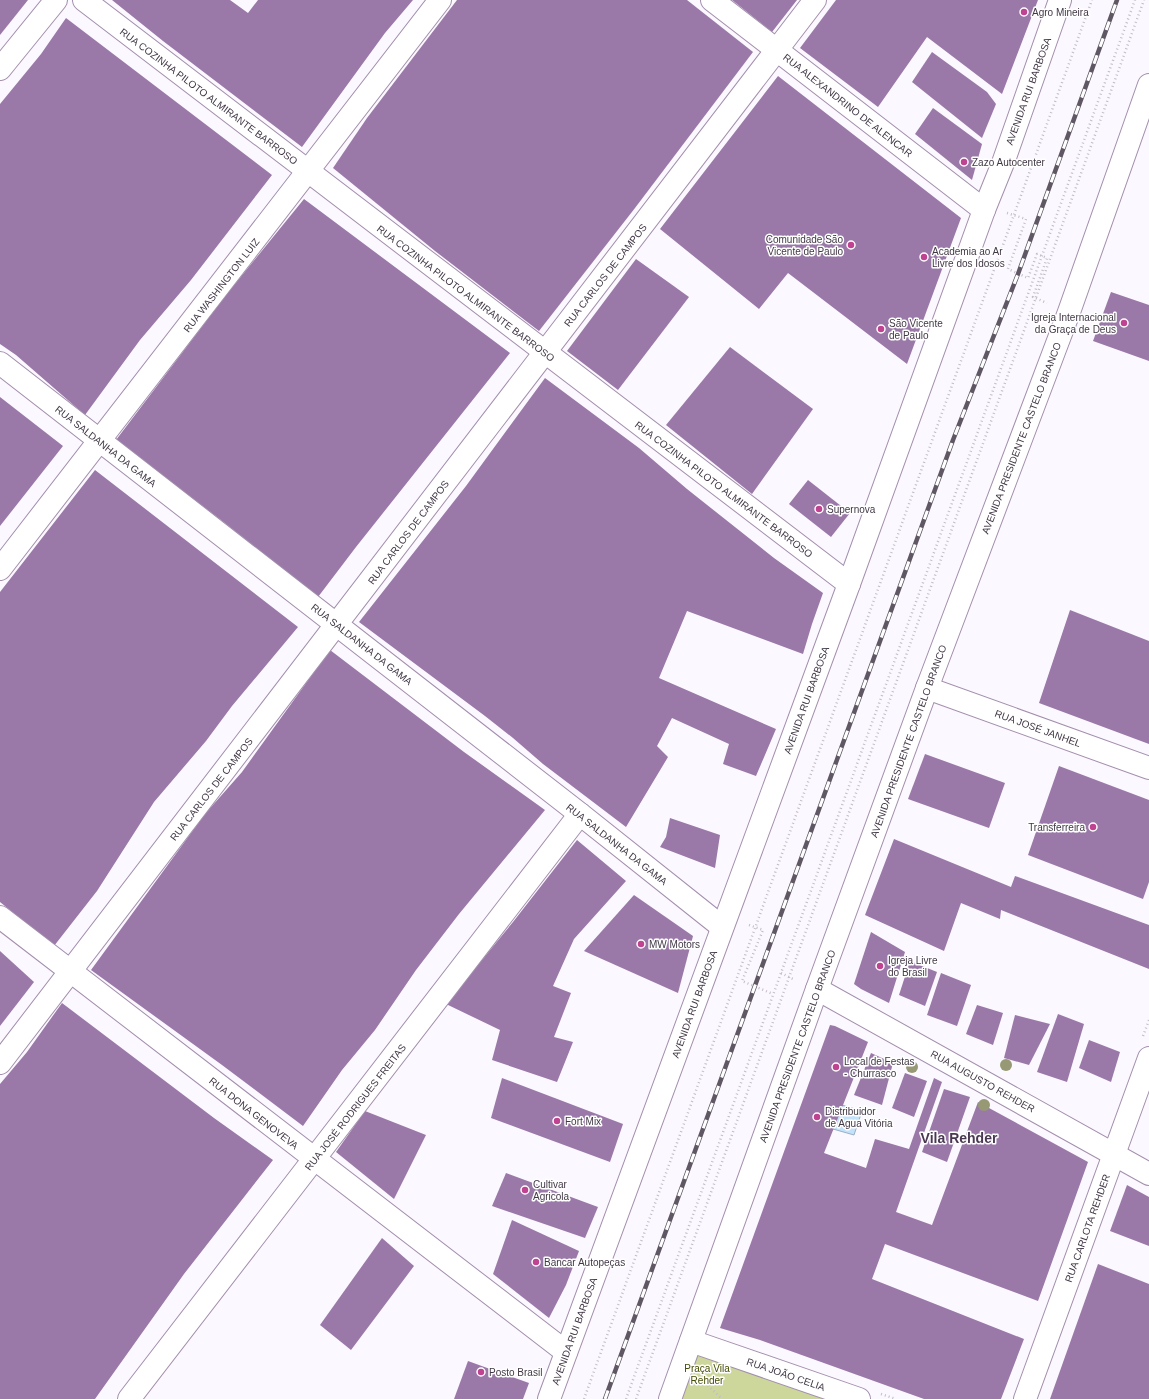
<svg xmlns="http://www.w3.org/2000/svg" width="1149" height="1399" font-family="Arial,sans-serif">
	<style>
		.green { fill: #cdd69b }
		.water { fill: #c2e2fb; stroke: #9bafc4 }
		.building { fill: #9a79a9 }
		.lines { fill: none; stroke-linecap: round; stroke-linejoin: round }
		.minor-casing { stroke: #a38fad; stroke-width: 24 }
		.major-casing { stroke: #a38fad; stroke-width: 24 }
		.path { stroke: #c2bdc6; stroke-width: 2.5; stroke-dasharray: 1 3; stroke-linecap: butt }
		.minor { stroke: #fff; stroke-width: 22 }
		.major { stroke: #fff; stroke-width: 22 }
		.rail-casing { stroke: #5f5763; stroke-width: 4.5 }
		.rail { stroke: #fff; stroke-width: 3; stroke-dasharray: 9; stroke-linecap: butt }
		.tree { fill: #979974 }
		.poi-dot { fill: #c04391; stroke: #fff; stroke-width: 1.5 }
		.labels { text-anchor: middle; stroke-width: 3; stroke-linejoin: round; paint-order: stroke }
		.poi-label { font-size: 10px; fill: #413845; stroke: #fff; text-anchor: start }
		.street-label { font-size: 10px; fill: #413845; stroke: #fff }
		.park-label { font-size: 10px; fill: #454c03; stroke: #fff }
		.district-label { font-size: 14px; font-weight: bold; fill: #4a3852; stroke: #fff }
	</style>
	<rect width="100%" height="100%" fill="#fcf8ff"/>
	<!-- green -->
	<polygon class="green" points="691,1341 859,1399 670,1399"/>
	<!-- water -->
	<polygon class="water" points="842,1105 862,1111 854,1135 833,1129"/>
	<!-- building -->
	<g class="building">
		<polygon points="0,0 28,0 0,35"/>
		<polygon points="112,0 230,0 248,13 258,0 413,0 385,33 302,147 163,41"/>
		<polygon points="457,0 687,0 753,52 635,208 539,331 435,251 333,168 367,118"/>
		<polygon points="732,0 797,0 772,32"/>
		<polygon points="836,0 1038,0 1002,94 927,37 878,107 800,48"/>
		<polygon points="66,18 272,175 191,280 140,340 85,415 16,355 0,344 0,104 41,54"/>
		<polygon points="932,52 987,92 996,104 982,138 912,82"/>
		<polygon points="778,76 961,218 907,364 788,273 759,309 660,229"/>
		<polygon points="933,108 982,144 972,180 915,134"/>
		<polygon points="304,199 510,353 356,547 318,597 221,520 116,440 226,295"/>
		<polygon points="636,259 689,297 618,390 567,351"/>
		<polygon points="1111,292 1149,305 1149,361 1093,341"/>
		<polygon points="730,347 813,409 752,494 666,425"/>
		<polygon points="545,378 639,448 687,489 774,558 823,593 812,624 803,654 687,611 659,678 776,729 756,776 723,764 729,744 672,718 657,746 668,757 626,827 543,764 513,738 485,716 359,622 466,486"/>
		<polygon points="0,397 63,446 0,526"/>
		<polygon points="95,470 298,627 232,706 206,741 154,802 97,891 54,946 0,902 0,592"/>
		<polygon points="808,480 850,513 831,537 789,504"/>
		<polygon points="1070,610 1149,641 1149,744 1039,703"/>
		<polygon points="330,650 464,752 545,810 459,914 416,970 375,1030 342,1070 303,1126 222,1065 91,970 205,814 242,772"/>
		<polygon points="925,754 1005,783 989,828 908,799"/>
		<polygon points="1059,766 1149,800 1149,882 1143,899 1028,855"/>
		<polygon points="670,818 720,835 715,868 660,847 666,837"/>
		<polygon points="894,839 1011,887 1015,876 1149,925 1149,969 1001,910 1000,919 961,903 944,951 865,915"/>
		<polygon points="577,840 626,881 574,939 553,986 571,993 554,1037 573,1042 557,1082 492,1060 500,1030 446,1004 513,922"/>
		<polygon points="634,895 693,936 678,993 584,951"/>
		<polygon points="871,932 905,952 889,1003 861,989 854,984"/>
		<polygon points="0,951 34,982 0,1026"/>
		<polygon points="910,961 937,972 925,1006 899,995"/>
		<polygon points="941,973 971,985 957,1026 927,1015"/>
		<polygon points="62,1003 214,1118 273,1160 184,1274 95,1399 0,1399 0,1084 27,1052"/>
		<polygon points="977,1005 1003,1013 993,1045 966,1034"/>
		<polygon points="1058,1014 1084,1024 1067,1082 1037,1072"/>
		<polygon points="1015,1015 1050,1024 1029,1065 1004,1058"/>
		<polygon points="830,1025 835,1026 868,1042 824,1153 866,1168 875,1139 909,1149 934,1078 942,1082 896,1212 932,1225 978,1102 1088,1162 1038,1301 885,1244 872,1279 1024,1339 1001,1399 924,1399 760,1340 720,1328"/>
		<polygon points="1089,1040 1120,1052 1111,1082 1079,1068"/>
		<polygon points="871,1053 893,1063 882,1105 854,1095"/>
		<polygon points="905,1073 927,1081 914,1117 892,1108"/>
		<polygon points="502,1078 623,1124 610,1162 491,1118"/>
		<polygon points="944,1089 970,1097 947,1162 922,1152"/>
		<polygon points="365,1111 426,1135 394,1199 336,1152"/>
		<polygon points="506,1173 598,1207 585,1238 492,1206"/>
		<polygon points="1127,1185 1149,1197 1149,1246 1110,1231"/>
		<polygon points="512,1220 579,1251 566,1285 549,1318 493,1274"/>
		<polygon points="382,1238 414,1266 351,1350 320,1325"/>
		<polygon points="1098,1264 1149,1284 1149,1399 1050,1399"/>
		<polygon points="468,1361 529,1383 523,1399 454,1399"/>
	</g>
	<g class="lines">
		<!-- minor casing -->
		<g class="minor-casing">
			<g id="minor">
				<polyline points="84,0 849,584"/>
				<polyline points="712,0 984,210"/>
				<polyline points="0,69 56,0"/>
				<polyline points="0,363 580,814 722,927"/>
				<polyline points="0,569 440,0"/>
				<polyline points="927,688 1149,768"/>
				<polyline points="0,917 566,1352"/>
				<polyline points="817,989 1149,1174"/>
				<polyline points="0,1063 815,0"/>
				<polyline points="691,1341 859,1399"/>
				<polyline points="129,1399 580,814"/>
				<polyline points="1025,1399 1149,1058"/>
			</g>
		</g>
		<!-- major casing -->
		<g class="major-casing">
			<g id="major">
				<polyline points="549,1399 849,584 984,210 1003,163 1060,0"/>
				<polyline points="670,1399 817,989 927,688 1069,312 1149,85"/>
			</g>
		</g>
		<!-- path -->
		<g class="path">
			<polyline points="1007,213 1026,219 1008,269 1028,278 1037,254 1047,258 1033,297 1047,303"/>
			<polyline points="749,925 763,930 742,981 773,994"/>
			<polyline points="781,973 795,980"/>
			<polyline points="1143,1036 1149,1020"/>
			<polyline points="702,1380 722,1399"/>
			<polyline points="881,1394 896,1399"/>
			<polyline points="584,1399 1092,0"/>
			<polyline points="626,1399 1135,0"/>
			<polyline points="636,1399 1144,0"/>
		</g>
		<!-- minor -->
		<use href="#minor" class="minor"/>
		<!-- major -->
		<use href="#major" class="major"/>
		<!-- rail casing -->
		<g class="rail-casing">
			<polyline id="rail" points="605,1399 953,440 1018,274 1117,0"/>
		</g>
		<!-- rail -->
		<use href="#rail" class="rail"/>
	</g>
	<!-- trees -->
	<g class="tree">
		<circle cx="1006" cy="1065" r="6"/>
		<circle cx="912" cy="1067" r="6"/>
		<circle cx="984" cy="1105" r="6"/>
	</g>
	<!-- markers -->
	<g class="poi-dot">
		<circle cx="1024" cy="12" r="4"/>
		<circle cx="964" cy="162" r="4"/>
		<circle cx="851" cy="245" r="4"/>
		<circle cx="924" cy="257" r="4"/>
		<circle cx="1124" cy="323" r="4"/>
		<circle cx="881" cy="329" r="4"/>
		<circle cx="819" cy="509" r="4"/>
		<circle cx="1093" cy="827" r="4"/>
		<circle cx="641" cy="944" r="4"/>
		<circle cx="880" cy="966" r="4"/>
		<circle cx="836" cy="1067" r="4"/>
		<circle cx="817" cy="1117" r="4"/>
		<circle cx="557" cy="1121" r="4"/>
		<circle cx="525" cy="1190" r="4"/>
		<circle cx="536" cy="1262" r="4"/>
		<circle cx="481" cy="1372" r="4"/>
	</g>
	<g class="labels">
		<!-- poi labels -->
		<g class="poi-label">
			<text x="1032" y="16">Agro Mineira</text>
			<text x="972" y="166">Zazo Autocenter</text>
			<text x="843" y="243" text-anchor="end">Comunidade São<tspan x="843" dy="12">Vicente de Paulo</tspan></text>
			<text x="932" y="255">Academia ao Ar<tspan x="932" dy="12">Livre dos Idosos</tspan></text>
			<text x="1116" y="321" text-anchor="end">Igreja Internacional<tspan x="1116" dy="12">da Graça de Deus</tspan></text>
			<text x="889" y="327">São Vicente<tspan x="889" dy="12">de Paulo</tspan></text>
			<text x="827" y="513">Supernova</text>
			<text x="1085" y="831" text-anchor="end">Transferreira</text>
			<text x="649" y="948">MW Motors</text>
			<text x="888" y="964">Igreja Livre<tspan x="888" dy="12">do Brasil</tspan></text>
			<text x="844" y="1065">Local de Festas<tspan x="844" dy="12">- Churrasco</tspan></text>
			<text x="825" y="1115">Distribuidor<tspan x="825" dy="12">de Agua Vitória</tspan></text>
			<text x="565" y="1125">Fort Mix</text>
			<text x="533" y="1188">Cultivar<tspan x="533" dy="12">Agricola</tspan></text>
			<text x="544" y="1266">Bancar Autopeças</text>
			<text x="489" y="1376">Posto Brasil</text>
		</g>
		<!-- street labels -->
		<g class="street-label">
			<text transform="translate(1028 91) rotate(-70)" y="4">AVENIDA RUI BARBOSA</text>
			<text transform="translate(209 96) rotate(37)" y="4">RUA COZINHA PILOTO ALMIRANTE BARROSO</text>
			<text transform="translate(848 105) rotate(38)" y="4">RUA ALEXANDRINO DE ALENCAR</text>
			<text transform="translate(605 275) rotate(-52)" y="4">RUA CARLOS DE CAMPOS</text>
			<text transform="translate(221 285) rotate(-52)" y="4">RUA WASHINGTON LUIZ</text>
			<text transform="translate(466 293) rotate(37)" y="4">RUA COZINHA PILOTO ALMIRANTE BARROSO</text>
			<text transform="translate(1021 438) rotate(-69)" y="4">AVENIDA PRESIDENTE CASTELO BRANCO</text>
			<text transform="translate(106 446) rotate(38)" y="4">RUA SALDANHA DA GAMA</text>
			<text transform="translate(724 489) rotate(37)" y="4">RUA COZINHA PILOTO ALMIRANTE BARROSO</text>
			<text transform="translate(408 532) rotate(-53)" y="4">RUA CARLOS DE CAMPOS</text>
			<text transform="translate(362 644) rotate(38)" y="4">RUA SALDANHA DA GAMA</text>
			<text transform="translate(806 700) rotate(-70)" y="4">AVENIDA RUI BARBOSA</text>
			<text transform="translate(1038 728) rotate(20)" y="4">RUA JOSÉ JANHEL</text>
			<text transform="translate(908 741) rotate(-70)" y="4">AVENIDA PRESIDENTE CASTELO BRANCO</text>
			<text transform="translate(211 789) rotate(-52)" y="4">RUA CARLOS DE CAMPOS</text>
			<text transform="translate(617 844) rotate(38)" y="4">RUA SALDANHA DA GAMA</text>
			<text transform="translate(694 1004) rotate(-70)" y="4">AVENIDA RUI BARBOSA</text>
			<text transform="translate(797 1046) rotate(-70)" y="4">AVENIDA PRESIDENTE CASTELO BRANCO</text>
			<text transform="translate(983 1081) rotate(29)" y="4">RUA AUGUSTO REHDER</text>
			<text transform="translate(355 1107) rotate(-52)" y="4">RUA JOSÉ RODRIGUES FREITAS</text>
			<text transform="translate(254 1113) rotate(38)" y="4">RUA DONA GENOVEVA</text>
			<text transform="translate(1087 1228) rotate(-70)" y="4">RUA CARLOTA REHDER</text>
			<text transform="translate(574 1331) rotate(-70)" y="4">AVENIDA RUI BARBOSA</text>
			<text transform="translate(786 1374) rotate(19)" y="4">RUA JOÃO CELIA</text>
		</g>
		<!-- park labels -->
		<g class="park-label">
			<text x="707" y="1372">Praça Vila<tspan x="707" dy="12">Rehder</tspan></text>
		</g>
		<!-- district labels -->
		<g class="district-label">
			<text x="959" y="1143">Vila Rehder</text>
		</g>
	</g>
</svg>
